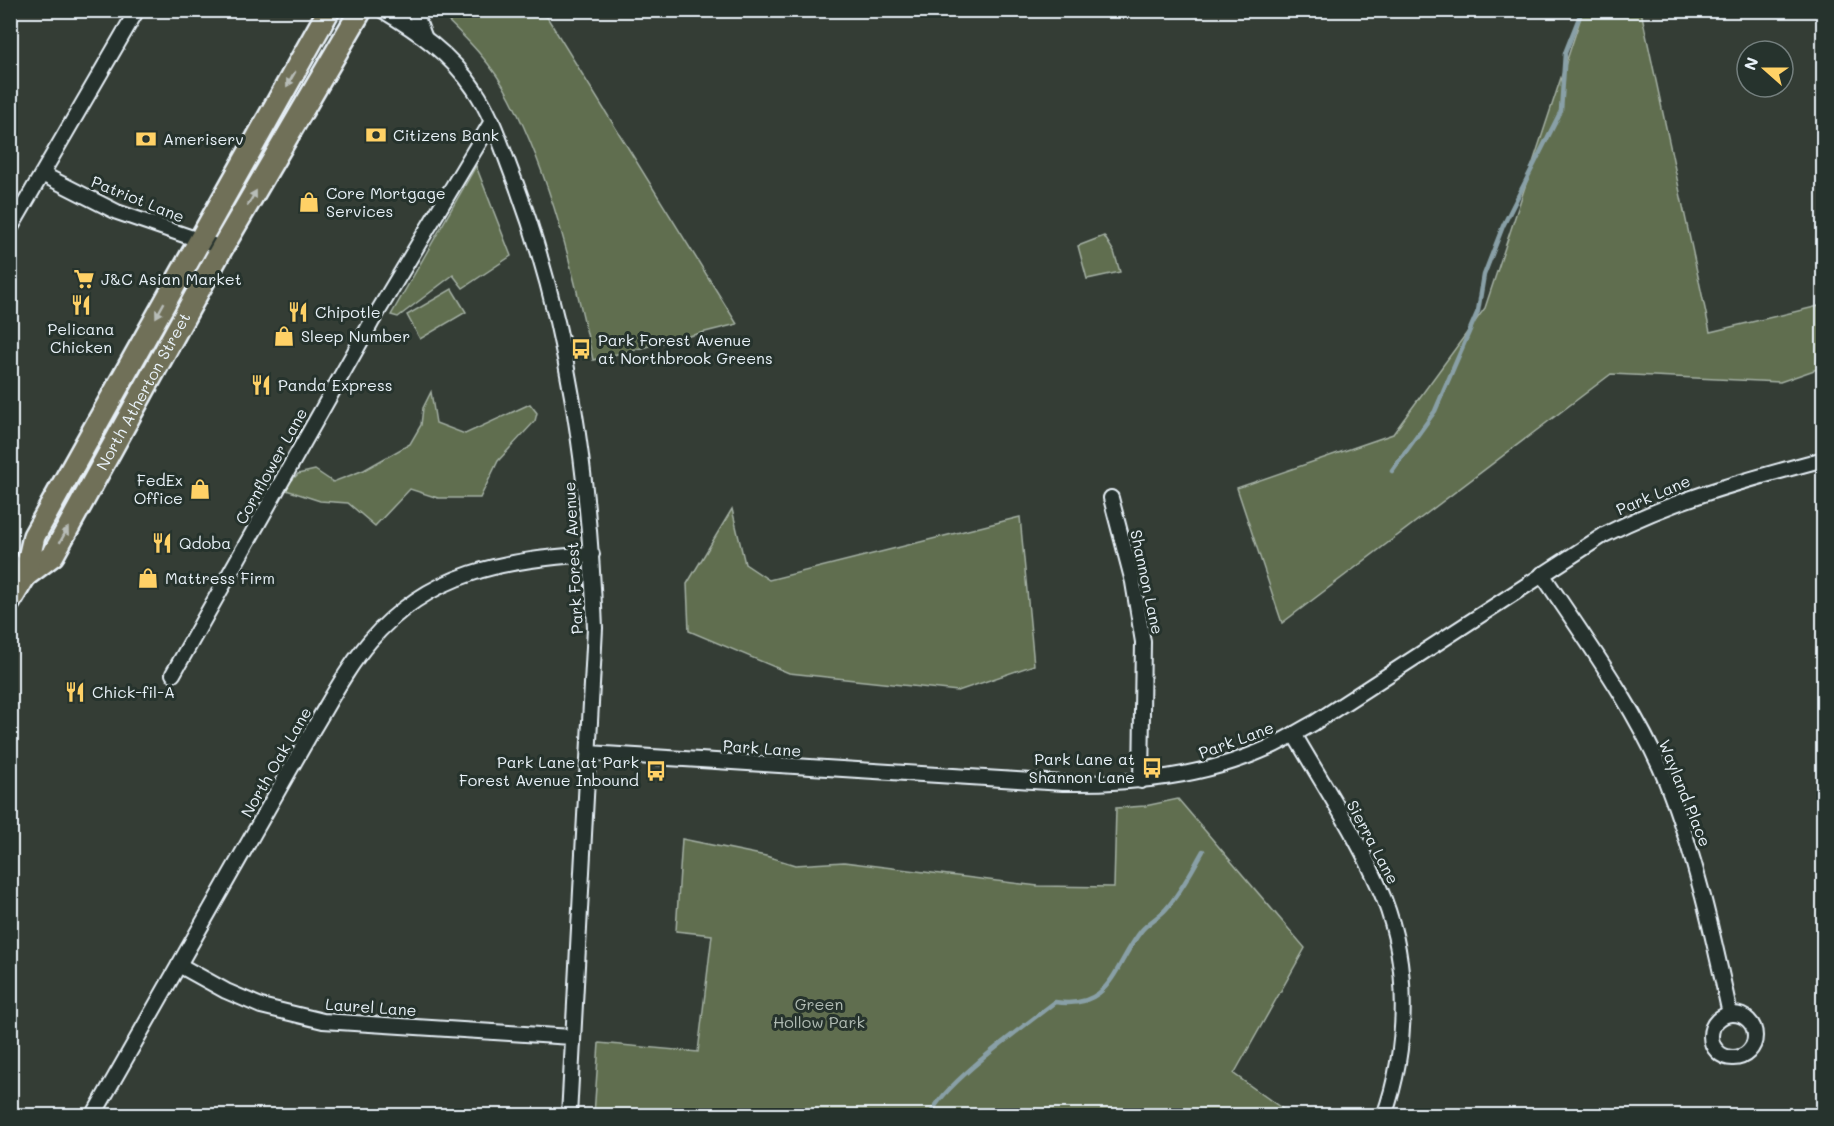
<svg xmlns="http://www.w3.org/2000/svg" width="1834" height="1126" font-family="Mali,sans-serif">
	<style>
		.green { fill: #606e50; stroke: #a4b0a4; stroke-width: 1.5 }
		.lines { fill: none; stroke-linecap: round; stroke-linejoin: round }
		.stream { stroke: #89a0a7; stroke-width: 4.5 }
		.street-casing { stroke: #e8f1f8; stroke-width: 18 }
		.primary-casing { stroke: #e8f1f8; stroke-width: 26 }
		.street { stroke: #26332d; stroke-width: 14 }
		.primary { stroke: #706f59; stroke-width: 21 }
		.oneway { fill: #b8bdb8 }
		.labels { text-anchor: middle; stroke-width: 6; stroke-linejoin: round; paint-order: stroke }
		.poi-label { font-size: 16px; fill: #e8f1f8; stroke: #26332d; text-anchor: start }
		.street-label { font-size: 16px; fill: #e8f1f8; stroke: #26332d }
		.park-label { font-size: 16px; fill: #b2bdb5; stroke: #26332d }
	</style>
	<rect width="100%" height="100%" fill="#343d35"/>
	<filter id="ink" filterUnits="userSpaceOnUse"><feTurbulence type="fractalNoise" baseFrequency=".0167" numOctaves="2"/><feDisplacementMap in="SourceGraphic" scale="12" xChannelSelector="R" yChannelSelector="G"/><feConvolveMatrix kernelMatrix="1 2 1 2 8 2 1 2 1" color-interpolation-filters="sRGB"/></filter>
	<g filter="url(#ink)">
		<!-- green -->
		<g class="green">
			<path d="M438 11H536L547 17 737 324 593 360C573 271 552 180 510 98 493 64 465 37 438 11Z"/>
			<polygon points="1583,11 1641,11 1710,332 1823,305 1823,367 1780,382 1611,374 1282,623 1237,488 1393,434 1485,308"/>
			<polygon points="476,166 511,256 463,288 453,275 398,317 391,315"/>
			<polygon points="1104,236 1114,252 1120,272 1087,279 1078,246"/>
			<polygon points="452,289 466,312 420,339 407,315"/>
			<polygon points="431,392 436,423 465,434 530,404 537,413 535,421 498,461 480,498 438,498 410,489 375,526 348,503 320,501 283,489 298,474 315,470 333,482 364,470 410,444 421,425 423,408"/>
			<polygon points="732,509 745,564 769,580 1020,517 1034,665 958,691 789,673 689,631 687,584"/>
			<polygon points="1178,799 1305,948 1234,1074 1291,1115 594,1115 599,1043 698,1052 712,935 676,931 682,839 766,856 795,865 844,862 1038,886 1114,887 1116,808 1145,806"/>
		</g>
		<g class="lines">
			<!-- stream -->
			<g class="stream">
				<polyline points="1392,471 1435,411 1478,311 1484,275 1503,226 1561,111 1565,53 1582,10"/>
				<path d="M930 1116C940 1086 1027 1024 1055 1002 1112 1011 1114 964 1142 930 1149 922 1159 917 1166 909 1181 892 1192 870 1203 851"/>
			</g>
			<!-- street casing -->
			<g class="street-casing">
				<g id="street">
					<path d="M382 10C417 31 451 54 474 89 494 118 503 152 516 184 569 327 589 476 595 628L569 1116"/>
					<polyline points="414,10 424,36"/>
					<polyline points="44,175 117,212 222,248"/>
					<polyline points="10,229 137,10"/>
					<polyline points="1111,498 1133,582 1143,642 1141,781"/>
					<polyline points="10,559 25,576"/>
					<path d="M1542 574C1586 640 1636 708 1666 781 1696 857 1713 935 1730 1014"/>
					<polyline points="173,674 371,323 492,121"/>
					<path d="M1294 734C1325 788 1361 841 1384 899 1410 966 1408 1049 1384 1116"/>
					<path d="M589 753 1063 783C1134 784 1204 777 1270 747 1285 740 1299 731 1314 723L1604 535C1677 498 1746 480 1824 459"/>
					<polyline points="179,965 226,991 261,1006 323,1021 572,1037"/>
					<circle cx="1733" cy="1036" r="22"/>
					<path d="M93 1116 313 729C331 699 347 668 370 641 430 571 505 560 592 554"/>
				</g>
			</g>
			<!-- primary casing -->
			<g class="primary-casing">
				<g id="primary">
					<path id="s1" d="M25 576 53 555 222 248 361 10"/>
					<polyline points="10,601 25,576 34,536 329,10"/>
				</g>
			</g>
			<!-- street -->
			<use href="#street" class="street"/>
			<!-- primary -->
			<use href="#primary" class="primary"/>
		</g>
		<!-- one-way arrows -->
		<defs><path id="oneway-solid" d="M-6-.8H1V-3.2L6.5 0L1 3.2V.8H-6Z" transform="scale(1.5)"/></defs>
		<g class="oneway">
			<use href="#oneway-solid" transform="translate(291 79) rotate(120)"/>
			<use href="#oneway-solid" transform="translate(252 198) rotate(-60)"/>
			<use href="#oneway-solid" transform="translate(160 310) rotate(119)"/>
			<use href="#oneway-solid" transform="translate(64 535) rotate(-61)"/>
		</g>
	</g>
	<!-- icons -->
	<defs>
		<g id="bank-bare" transform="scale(1.62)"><path d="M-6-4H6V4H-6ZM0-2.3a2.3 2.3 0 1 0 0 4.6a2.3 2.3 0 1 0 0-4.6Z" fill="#ffd166" stroke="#26332d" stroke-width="2.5" paint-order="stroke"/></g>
		<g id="shop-bare" transform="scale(1.62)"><path d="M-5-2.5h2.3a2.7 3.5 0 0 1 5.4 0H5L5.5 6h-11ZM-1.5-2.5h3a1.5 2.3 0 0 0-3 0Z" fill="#ffd166" stroke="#26332d" stroke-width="2.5" paint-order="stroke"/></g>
		<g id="supermarket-bare" transform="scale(1.62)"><path d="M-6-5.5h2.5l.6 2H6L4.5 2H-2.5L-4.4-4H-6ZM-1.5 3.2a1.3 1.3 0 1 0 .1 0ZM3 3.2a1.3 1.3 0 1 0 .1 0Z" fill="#ffd166" stroke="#26332d" stroke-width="2.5" paint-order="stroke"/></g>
		<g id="restaurant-bare" transform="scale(1.62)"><path d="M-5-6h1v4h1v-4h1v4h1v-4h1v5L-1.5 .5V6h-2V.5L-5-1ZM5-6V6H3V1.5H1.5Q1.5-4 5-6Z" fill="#ffd166" stroke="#26332d" stroke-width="2.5" paint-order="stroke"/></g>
		<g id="bus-bare" transform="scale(1.62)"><path d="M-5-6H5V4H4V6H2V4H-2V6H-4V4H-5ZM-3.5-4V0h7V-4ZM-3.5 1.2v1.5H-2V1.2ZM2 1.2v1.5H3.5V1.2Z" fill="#ffd166" stroke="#26332d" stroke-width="2.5" paint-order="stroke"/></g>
	</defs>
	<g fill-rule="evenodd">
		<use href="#bank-bare" x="376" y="135"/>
		<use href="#bank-bare" x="146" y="139"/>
		<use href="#shop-bare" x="309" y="202"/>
		<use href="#supermarket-bare" x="84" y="279"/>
		<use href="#restaurant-bare" x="81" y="305"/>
		<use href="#restaurant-bare" x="298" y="312"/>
		<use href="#shop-bare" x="284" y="336"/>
		<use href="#bus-bare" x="581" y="349"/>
		<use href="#restaurant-bare" x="261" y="385"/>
		<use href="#shop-bare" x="200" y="489"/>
		<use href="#restaurant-bare" x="162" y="543"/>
		<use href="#shop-bare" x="148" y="578"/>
		<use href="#restaurant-bare" x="75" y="692"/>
		<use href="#bus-bare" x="1152" y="768"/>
		<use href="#bus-bare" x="656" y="771"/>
	</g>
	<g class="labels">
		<!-- poi labels -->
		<g class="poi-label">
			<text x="393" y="141">Citizens Bank</text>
			<text x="163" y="145">Ameriserv</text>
			<text x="326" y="199">Core Mortgage<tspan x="326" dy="18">Services</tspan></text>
			<text x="101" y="285">J&amp;C Asian Market</text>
			<text x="315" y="318">Chipotle</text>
			<text x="81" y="335" text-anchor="middle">Pelicana<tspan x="81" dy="18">Chicken</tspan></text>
			<text x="301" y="342">Sleep Number</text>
			<text x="598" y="346">Park Forest Avenue<tspan x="598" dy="18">at Northbrook Greens</tspan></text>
			<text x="278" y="391">Panda Express</text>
			<text x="183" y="486" text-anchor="end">FedEx<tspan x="183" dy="18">Office</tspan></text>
			<text x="179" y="549">Qdoba</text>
			<text x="165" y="584">Mattress Firm</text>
			<text x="92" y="698">Chick-fil-A</text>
			<text x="1135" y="765" text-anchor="end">Park Lane at<tspan x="1135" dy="18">Shannon Lane</tspan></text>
			<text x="639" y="768" text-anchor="end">Park Lane at Park<tspan x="639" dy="18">Forest Avenue Inbound</tspan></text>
		</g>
		<!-- street labels -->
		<g class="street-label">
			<text transform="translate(138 199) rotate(22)" y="6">Patriot Lane</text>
			<text dy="6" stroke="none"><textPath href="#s1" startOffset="222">North Atherton Street</textPath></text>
			<text transform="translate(271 466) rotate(-61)" y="6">Cornflower Lane</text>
			<text transform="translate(1653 495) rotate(-23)" y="6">Park Lane</text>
			<text transform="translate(573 558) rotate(-93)" y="6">Park Forest Avenue</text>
			<text transform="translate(1147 582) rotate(78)" y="6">Shannon Lane</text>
			<text transform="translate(1236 740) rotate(-20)" y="6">Park Lane</text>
			<text transform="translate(762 748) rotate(4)" y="6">Park Lane</text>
			<text transform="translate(276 762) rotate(-60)" y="6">North Oak Lane</text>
			<text transform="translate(1685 793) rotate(68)" y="6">Wayland Place</text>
			<text transform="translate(1373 842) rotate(62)" y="6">Sierra Lane</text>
			<text transform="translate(371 1007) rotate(4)" y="6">Laurel Lane</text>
		</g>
		<!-- park labels -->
		<g class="park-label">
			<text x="819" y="1010">Green<tspan x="819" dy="18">Hollow Park</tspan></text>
		</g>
	</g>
	<!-- margin -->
	<rect width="1834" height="1126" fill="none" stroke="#26332d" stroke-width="36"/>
	<rect x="18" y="18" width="1798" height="1090" fill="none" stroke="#e8f1f8" stroke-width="2" filter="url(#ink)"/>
	<!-- north arrow -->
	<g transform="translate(1765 69) rotate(291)"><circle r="28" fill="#26332d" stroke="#747f7e" stroke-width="1.5"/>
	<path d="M0-4.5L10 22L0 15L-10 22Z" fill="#ffd166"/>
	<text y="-9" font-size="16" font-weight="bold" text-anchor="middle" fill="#e8f1f8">N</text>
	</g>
</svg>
